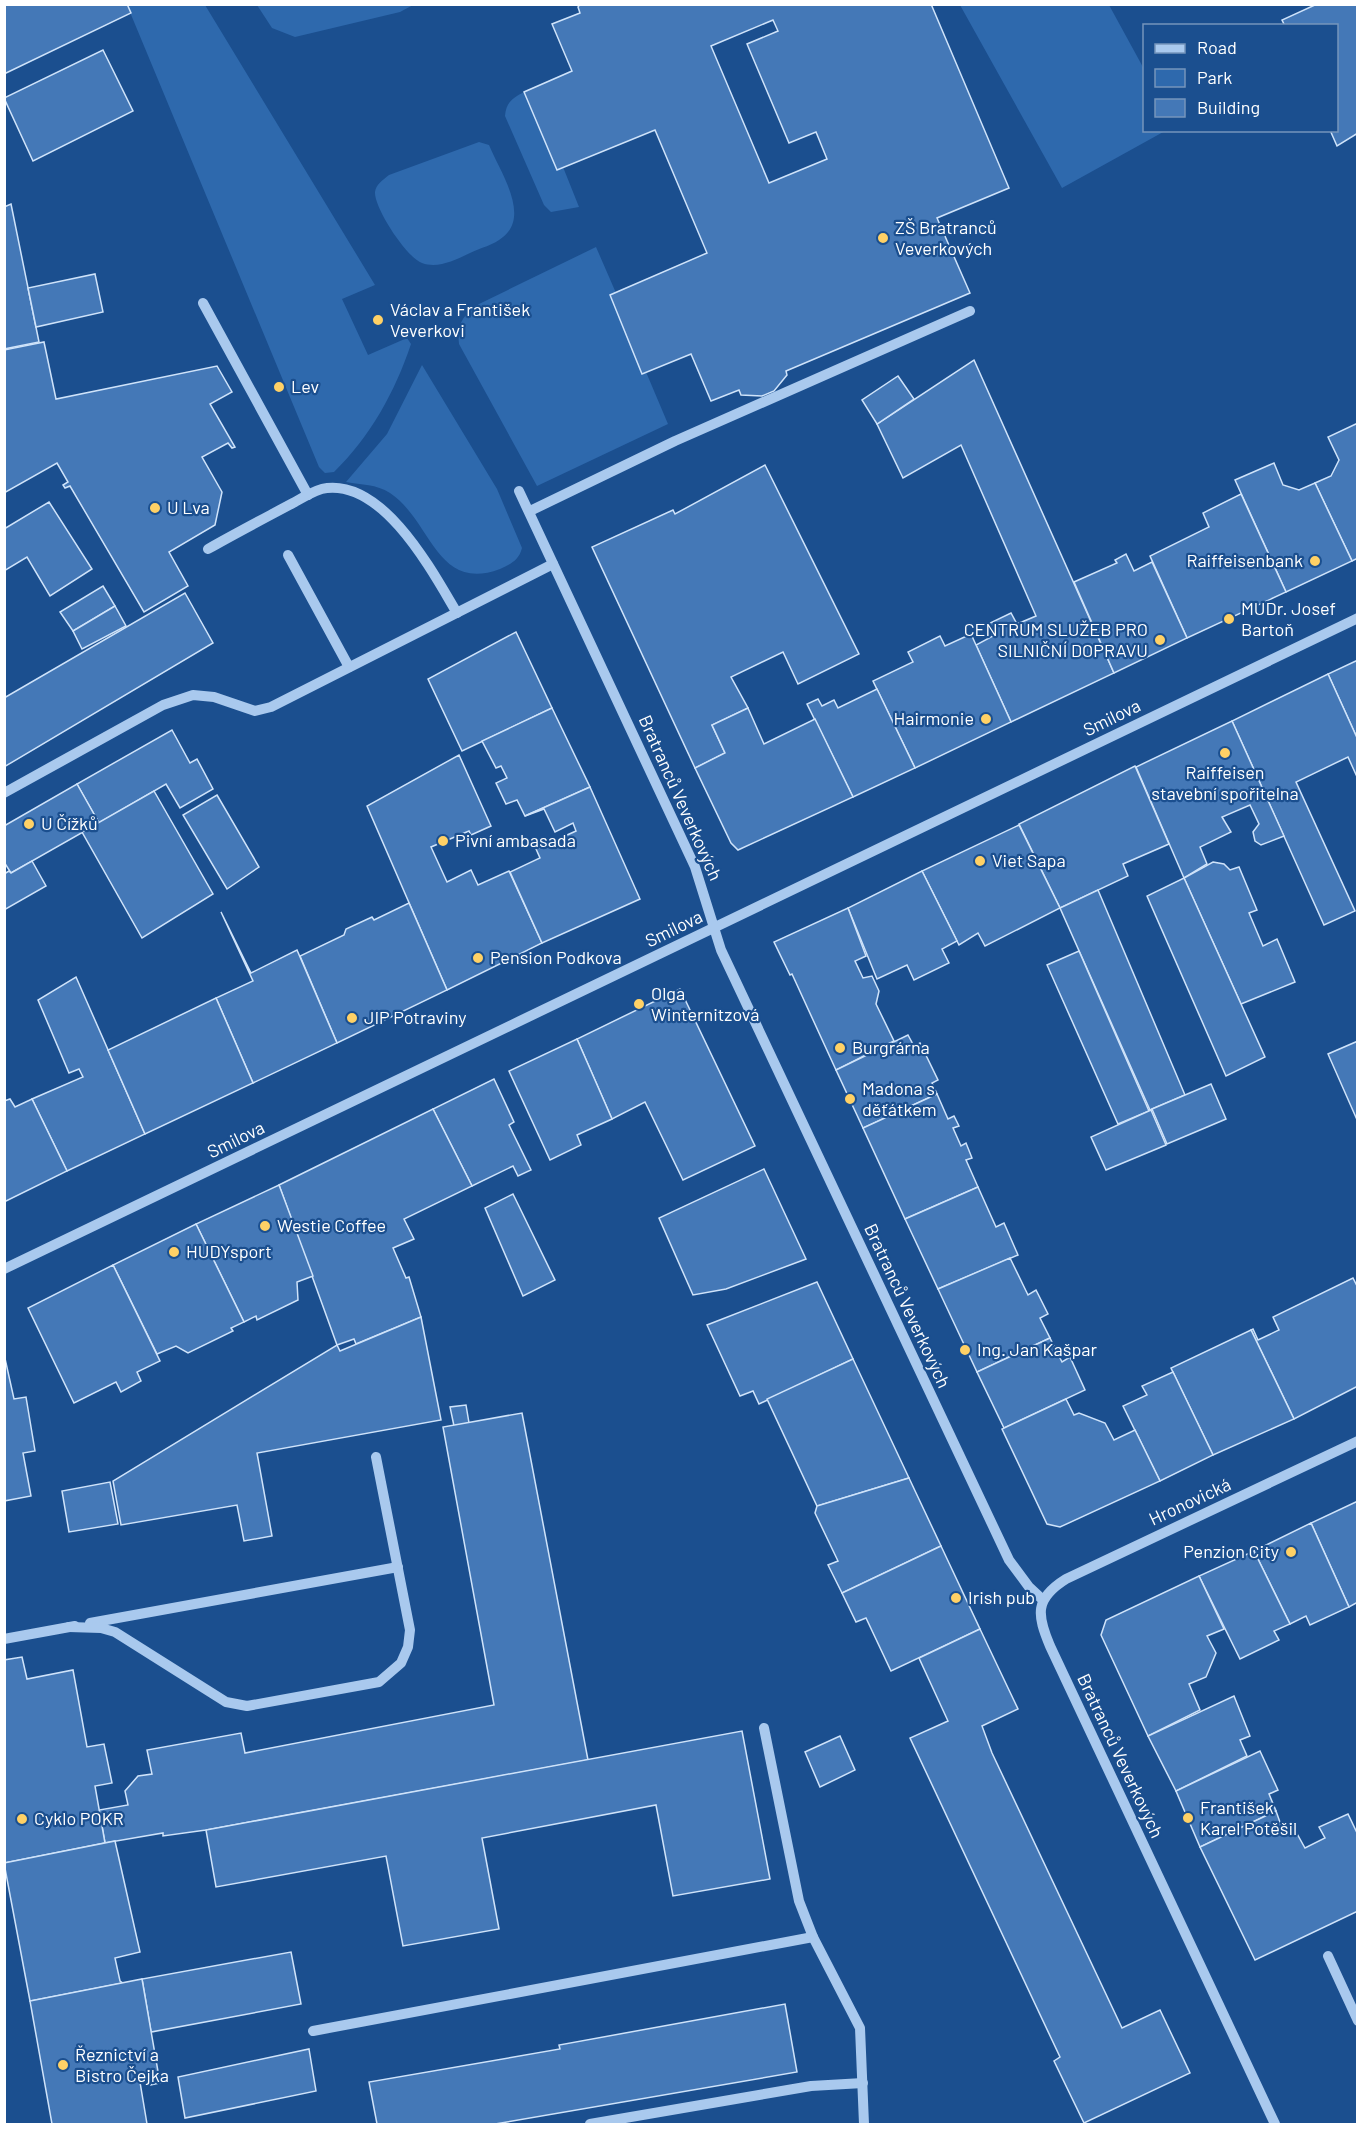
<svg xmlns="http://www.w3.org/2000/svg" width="1362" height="2129" font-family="Barlow,sans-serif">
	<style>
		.green { fill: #2e69ad }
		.building { fill: #4478b7; stroke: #cfe3fa; stroke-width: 1.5; fill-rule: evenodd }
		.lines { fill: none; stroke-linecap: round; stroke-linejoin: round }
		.minor { stroke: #a9c9ee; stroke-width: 10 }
		.poi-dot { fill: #ffd166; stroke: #1b4f8f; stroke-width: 2 }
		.labels { text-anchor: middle; stroke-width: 4.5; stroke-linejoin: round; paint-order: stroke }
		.poi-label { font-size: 18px; fill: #fff; stroke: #1b4f8f; text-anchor: start }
		.street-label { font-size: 18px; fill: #fff; stroke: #1b4f8f }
	</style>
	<rect width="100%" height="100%" fill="#1b4f8f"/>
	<!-- green -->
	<g class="green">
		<path d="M127 5H205L375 285 342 299 368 355 407 338 411 344C395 392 370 437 334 472L325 473 319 467Z"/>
		<polygon points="257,5 413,5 400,12 295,37 272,28"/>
		<polygon points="960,5 1109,5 1144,69 1144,130 1165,131 1062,188"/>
		<path d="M524 92 557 169 563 167 579 207 551 212 544 205 505 116C506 102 513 98 524 92Z"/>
		<path d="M479 142 489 145C499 170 531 215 503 237 494 245 480 248 470 253 455 260 438 269 422 263 407 258 374 208 375 192 376 184 383 180 389 175Z"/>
		<path d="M596 247 616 293 642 374 646 372 668 424 537 486 459 344C457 324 462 316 479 304Z"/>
		<path d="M422 365 497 489 522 548C519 560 511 564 500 569 436 593 432 521 390 493 376 484 362 485 346 482L387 434Z"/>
	</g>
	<!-- building -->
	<g class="building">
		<polygon points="4,4 127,4 131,13 4,74"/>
		<path d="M580 4H931L1009 188 937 218 970 293 786 371 787 375 774 391 762 396 741 395 739 390 711 401 691 354 642 374 610 295 707 253 655 130 557 170 524 92 572 71 552 24 580 13 578 7ZM773 20 778 31 747 44 789 143 816 132 827 159 769 183 711 46Z"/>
		<polygon points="1317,4 1358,4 1358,133 1337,146 1330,130 1336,130 1336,26 1285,26 1282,20"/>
		<polygon points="103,50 133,111 33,161 4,98"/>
		<polygon points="11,204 39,342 4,349 4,207"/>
		<polygon points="95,274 103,312 36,327 28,288"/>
		<polygon points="44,342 56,399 217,366 232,392 210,404 235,447 232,448 228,443 202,457 222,492 215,525 169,552 188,586 144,612 70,486 65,488 63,485 68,482 57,463 4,493 4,350"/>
		<polygon points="974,360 1114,673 1011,722 976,645 993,636 988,624 1011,613 1017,624 1036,616 961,445 903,478 877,424"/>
		<polygon points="898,376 914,399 877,424 862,400"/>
		<polygon points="1358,423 1358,558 1352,561 1315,483 1331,476 1339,460 1328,437"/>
		<polygon points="1274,463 1283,485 1299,490 1315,483 1352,561 1286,592 1235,480"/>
		<polygon points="765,465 859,654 798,684 783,652 731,677 748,708 712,725 725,753 695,768 592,547 673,510 675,514"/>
		<polygon points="1241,494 1286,592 1187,638 1150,556 1209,527 1203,513"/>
		<polygon points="49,502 92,569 50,596 27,557 4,571 4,529"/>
		<polygon points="1126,554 1134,571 1152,562 1187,638 1114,673 1074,582 1117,563 1115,560"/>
		<polygon points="103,586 115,606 73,631 60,612"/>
		<polygon points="185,593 213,643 4,767 4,698"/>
		<polygon points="115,606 126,626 82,649 73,631"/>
		<polygon points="516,632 552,708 462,751 428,679"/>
		<polygon points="971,634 1011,722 915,768 873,681 913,662 908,652 940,636 945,646"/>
		<polygon points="1358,660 1358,740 1328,674"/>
		<polygon points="1328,674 1358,740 1358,779 1348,757 1296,782 1355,911 1324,925 1232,721"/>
		<polygon points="877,689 915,768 853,797 807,704 818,699 822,706 834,700 838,708"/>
		<polygon points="552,708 590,787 525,816 517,800 506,804 496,783 507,778 501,766 496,768 482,741"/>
		<polygon points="748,708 764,744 815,719 853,797 738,850 731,843 695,768 725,753 712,725"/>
		<polygon points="1232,721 1284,836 1261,845 1255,841 1253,832 1259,824 1250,805 1222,817 1231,832 1200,847 1207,864 1184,878 1136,767"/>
		<polygon points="172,730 190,763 197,759 213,789 180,808 166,784 99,823 77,784"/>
		<polygon points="459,755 491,826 471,835 469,831 431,847 447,882 471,870 478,885 509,871 542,943 447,990 367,806"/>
		<polygon points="1135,766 1169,844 1123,864 1128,876 1060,908 1019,824"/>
		<polygon points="77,784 99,823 11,873 4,862 4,826"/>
		<polygon points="590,787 640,899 542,943 510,872 540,858 536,849 576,831 573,823 555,832 544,809 525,816"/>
		<polygon points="154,791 213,894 142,938 82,832"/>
		<polygon points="217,795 259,867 227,889 183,815"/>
		<polygon points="1019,825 1060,908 985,946 978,933 959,945 922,871"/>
		<polygon points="32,861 46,886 4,910 4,874 9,871 11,873"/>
		<polygon points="1213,862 1224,864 1230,870 1239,867 1257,910 1249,913 1263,946 1277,939 1295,982 1241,1004 1184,878"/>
		<polygon points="922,871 957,941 942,949 949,963 914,980 907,965 877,979 848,908"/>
		<polygon points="1184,878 1265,1057 1226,1076 1147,896"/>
		<polygon points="1098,890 1185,1095 1150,1110 1060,908"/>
		<polygon points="409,903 447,990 337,1043 300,956 344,935 346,929 372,917 374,920"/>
		<polygon points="848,908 866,956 855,961 863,978 872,976 879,991 876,1004 894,1041 836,1070 792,974 790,975 774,942"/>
		<polygon points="221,912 251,973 297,950 337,1043 253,1083 216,998 253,981"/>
		<polygon points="1079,951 1149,1111 1118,1124 1047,965"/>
		<polygon points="76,977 145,1134 67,1171 32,1099 83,1077 79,1069 69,1073 38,1000"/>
		<polygon points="680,989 755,1146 683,1180 645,1102 612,1119 577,1039"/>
		<polygon points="216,998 253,1083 145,1134 108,1050"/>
		<polygon points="908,1035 914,1046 920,1043 938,1080 932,1083 937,1094 863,1128 836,1070"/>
		<polygon points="577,1039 612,1119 577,1135 581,1145 550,1160 509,1071"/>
		<polygon points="1358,1041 1358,1122 1328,1054"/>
		<polygon points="494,1079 514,1122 509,1125 531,1170 518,1176 513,1166 472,1186 433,1109"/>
		<polygon points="1211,1084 1226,1119 1167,1144 1152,1109"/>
		<polygon points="937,1094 948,1119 954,1116 959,1126 953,1128 961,1146 966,1143 972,1158 966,1160 978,1187 905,1219 863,1128"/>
		<polygon points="10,1099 15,1107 32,1099 67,1171 4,1202 4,1101"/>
		<polygon points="433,1109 472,1186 404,1219 414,1239 393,1248 406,1278 409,1277 421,1317 356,1344 354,1339 337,1345 279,1185"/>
		<polygon points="1151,1110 1166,1145 1106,1170 1091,1137"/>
		<polygon points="764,1169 806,1259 726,1289 693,1295 659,1218"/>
		<polygon points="279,1185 313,1276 297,1282 298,1300 257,1320 256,1316 244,1322 196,1224"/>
		<polygon points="978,1187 996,1227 1004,1223 1018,1255 938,1289 905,1219"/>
		<polygon points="513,1194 555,1280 523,1296 485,1208"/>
		<polygon points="196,1224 244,1322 231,1328 233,1331 188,1353 176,1346 157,1354 113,1265"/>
		<polygon points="1010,1258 1028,1295 1036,1290 1048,1314 1040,1318 1050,1338 977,1372 938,1289"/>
		<polygon points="113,1265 160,1361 137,1372 141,1381 121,1392 116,1382 74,1403 28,1308"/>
		<polygon points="1353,1278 1358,1288 1358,1386 1294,1419 1251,1330 1253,1329 1258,1340 1279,1330 1273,1317"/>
		<polygon points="817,1282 853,1359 759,1404 753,1391 740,1396 707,1325"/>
		<polygon points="421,1317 441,1420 257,1453 272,1536 244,1541 237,1505 121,1525 113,1481 337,1345 340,1351"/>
		<polygon points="1251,1330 1294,1419 1213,1455 1171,1368"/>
		<polygon points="1050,1338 1062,1362 1070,1357 1085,1390 1004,1428 977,1372"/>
		<polygon points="4,1354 14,1399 26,1397 35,1451 23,1453 31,1496 4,1501"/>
		<polygon points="853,1359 909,1478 817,1506 767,1399"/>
		<polygon points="1173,1372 1213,1455 1160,1481 1123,1406 1147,1395 1142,1386"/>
		<polygon points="1066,1399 1074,1415 1079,1413 1105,1423 1114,1440 1135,1430 1160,1481 1060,1527 1047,1524 1002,1429"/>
		<polygon points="466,1405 469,1423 454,1426 450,1407"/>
		<polygon points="522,1413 588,1760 206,1830 163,1836 163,1833 105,1843 99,1810 128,1805 125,1791 138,1776 152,1774 147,1750 241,1733 245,1753 494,1705 443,1427"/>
		<polygon points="909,1478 941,1546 842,1593 828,1565 838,1561 815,1513 817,1506"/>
		<polygon points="110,1482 118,1524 69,1532 62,1491"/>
		<polygon points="1358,1501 1358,1602 1349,1607 1311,1523"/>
		<polygon points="1311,1523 1349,1607 1310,1625 1306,1616 1290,1624 1254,1551"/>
		<polygon points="941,1546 980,1629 891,1671 866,1618 856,1622 842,1593"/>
		<polygon points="1254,1551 1290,1624 1274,1631 1279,1640 1240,1659 1199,1576"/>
		<polygon points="1199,1576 1224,1629 1207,1636 1216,1653 1206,1677 1189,1684 1200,1710 1148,1736 1101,1635 1106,1620"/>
		<polygon points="980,1629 1018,1709 982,1726 992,1753 1122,2028 1160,2010 1190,2073 1084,2123 1054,2061 1060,2057 910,1738 948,1721 919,1658"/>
		<polygon points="22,1657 27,1679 73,1670 87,1747 104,1744 112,1783 95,1786 105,1843 4,1863 4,1660"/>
		<polygon points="1234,1696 1250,1736 1240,1740 1247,1756 1176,1791 1148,1736"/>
		<polygon points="742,1731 770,1879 673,1896 656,1805 482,1838 499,1929 403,1946 386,1856 216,1887 206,1830"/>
		<polygon points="840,1736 855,1770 820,1787 805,1752"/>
		<polygon points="1260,1751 1278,1790 1269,1794 1276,1811 1200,1847 1176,1791"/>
		<polygon points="1276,1811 1282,1828 1291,1823 1305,1848 1325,1838 1319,1827 1348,1814 1358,1835 1358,1911 1255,1960 1200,1847"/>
		<polygon points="115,1841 140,1952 115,1958 120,1981 123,1983 30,2001 4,1863"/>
		<polygon points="291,1952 301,2004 151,2032 142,1979"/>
		<polygon points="142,1979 160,2083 150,2085 149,2080 140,2082 147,2124 52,2124 30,2001"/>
		<polygon points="785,2004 797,2072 495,2124 377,2124 369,2082 560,2049 559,2045"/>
		<polygon points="309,2049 316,2091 185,2118 178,2077"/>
	</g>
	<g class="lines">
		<!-- minor -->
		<g class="minor">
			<polyline points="203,303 308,495"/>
			<polyline points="519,491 695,867 721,950 1009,1560 1029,1587 1043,1600"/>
			<polyline points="530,511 675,441 970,311"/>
			<path d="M208 549C236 533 265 518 293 503 303 498 315 489 327 488 385 482 432 571 457 613"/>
			<polyline points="288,555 349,667"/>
			<polyline points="4,793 163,705 193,695 214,697 255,711 271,707 553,564"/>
			<polyline points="4,1269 1358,618"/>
			<polyline points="90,1623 398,1567"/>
			<polyline points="69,1627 101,1628 115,1632 226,1702 247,1706 379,1682 401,1663 408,1647 410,1630 376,1457"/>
			<polyline points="4,1639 75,1626"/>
			<polyline points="764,1728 799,1901 813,1937 860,2028 864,2124"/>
			<polyline points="1328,1956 1358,2021"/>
			<polyline points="313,2031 813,1937"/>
			<polyline points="590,2124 811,2086 863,2083"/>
			<path d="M1275 2124 1050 1646C1037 1615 1034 1599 1066 1579L1358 1441"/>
		</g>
	</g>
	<!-- markers -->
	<g class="poi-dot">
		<circle cx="883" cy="238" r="6"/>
		<circle cx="378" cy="320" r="6"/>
		<circle cx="279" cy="387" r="6"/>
		<circle cx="155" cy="508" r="6"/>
		<circle cx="1315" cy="561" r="6"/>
		<circle cx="1229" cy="619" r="6"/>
		<circle cx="1160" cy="640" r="6"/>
		<circle cx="986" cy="719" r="6"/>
		<circle cx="1225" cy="753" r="6"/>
		<circle cx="29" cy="824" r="6"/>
		<circle cx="443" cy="841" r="6"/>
		<circle cx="980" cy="861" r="6"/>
		<circle cx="478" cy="958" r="6"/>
		<circle cx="639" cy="1004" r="6"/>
		<circle cx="352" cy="1018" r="6"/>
		<circle cx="840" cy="1048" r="6"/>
		<circle cx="850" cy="1099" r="6"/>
		<circle cx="265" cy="1226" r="6"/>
		<circle cx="174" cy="1252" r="6"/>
		<circle cx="965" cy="1350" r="6"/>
		<circle cx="1291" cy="1552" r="6"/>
		<circle cx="956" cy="1598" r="6"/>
		<circle cx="1188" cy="1818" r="6"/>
		<circle cx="22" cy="1819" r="6"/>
		<circle cx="63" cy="2065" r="6"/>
	</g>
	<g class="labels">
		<!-- poi labels -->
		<g class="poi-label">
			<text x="895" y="234">ZŠ Bratranců<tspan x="895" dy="21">Veverkových</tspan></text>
			<text x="390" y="316">Václav a František<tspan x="390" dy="21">Veverkovi</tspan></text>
			<text x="291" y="393">Lev</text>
			<text x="167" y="514">U Lva</text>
			<text x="1303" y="567" text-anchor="end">Raiffeisenbank</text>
			<text x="1241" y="615">MUDr. Josef<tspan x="1241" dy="21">Bartoň</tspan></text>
			<text x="1148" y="636" text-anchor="end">CENTRUM SLUŽEB PRO<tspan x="1148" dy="21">SILNIČNÍ DOPRAVU</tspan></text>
			<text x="974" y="725" text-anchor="end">Hairmonie</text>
			<text x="1225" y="779" text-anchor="middle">Raiffeisen<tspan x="1225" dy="21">stavební spořitelna</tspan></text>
			<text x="41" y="830">U Čížků</text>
			<text x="455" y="847">Pivní ambasada</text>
			<text x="992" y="867">Viet Sapa</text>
			<text x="490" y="964">Pension Podkova</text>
			<text x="651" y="1000">Olga<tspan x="651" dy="21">Winternitzová</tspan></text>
			<text x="364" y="1024">JIP Potraviny</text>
			<text x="852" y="1054">Burgrárna</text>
			<text x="862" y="1095">Madona s<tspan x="862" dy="21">děťátkem</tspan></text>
			<text x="277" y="1232">Westie Coffee</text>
			<text x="186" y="1258">HUDYsport</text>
			<text x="977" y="1356">Ing. Jan Kašpar</text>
			<text x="1279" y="1558" text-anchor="end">Penzion City</text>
			<text x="968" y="1604">Irish pub</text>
			<text x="1200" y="1814">František<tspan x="1200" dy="21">Karel Potěšil</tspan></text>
			<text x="34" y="1825">Cyklo POKR</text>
			<text x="75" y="2061">Řeznictví a<tspan x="75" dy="21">Bistro Čejka</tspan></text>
		</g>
		<!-- street labels -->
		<g class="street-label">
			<text transform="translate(1112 718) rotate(-26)" y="6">Smilova</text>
			<text transform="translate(680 798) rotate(66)" y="6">Bratranců Veverkových</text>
			<text transform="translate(674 929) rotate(-26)" y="6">Smilova</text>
			<text transform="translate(236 1140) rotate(-26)" y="6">Smilova</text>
			<text transform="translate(907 1306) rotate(65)" y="6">Bratranců Veverkových</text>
			<text transform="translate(1190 1502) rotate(-25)" y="6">Hronovická</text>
			<text transform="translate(1120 1756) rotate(65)" y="6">Bratranců Veverkových</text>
		</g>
	</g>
	<!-- border -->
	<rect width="1362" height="2129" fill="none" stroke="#ffffff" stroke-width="12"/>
	<!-- legend -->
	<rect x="1143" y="24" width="195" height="108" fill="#1b4f8f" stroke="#7695bc" stroke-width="1.5"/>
	<rect x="1155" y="44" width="30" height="9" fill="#a9c9ee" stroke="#7695bc" stroke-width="1.5"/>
	<text x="1197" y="54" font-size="18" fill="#ffffff">Road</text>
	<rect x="1155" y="69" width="30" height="18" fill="#2e69ad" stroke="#7695bc" stroke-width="1.5"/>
	<text x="1197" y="84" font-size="18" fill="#ffffff">Park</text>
	<rect x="1155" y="99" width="30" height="18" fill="#4478b7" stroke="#7695bc" stroke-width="1.5"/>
	<text x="1197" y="114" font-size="18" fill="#ffffff">Building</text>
</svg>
